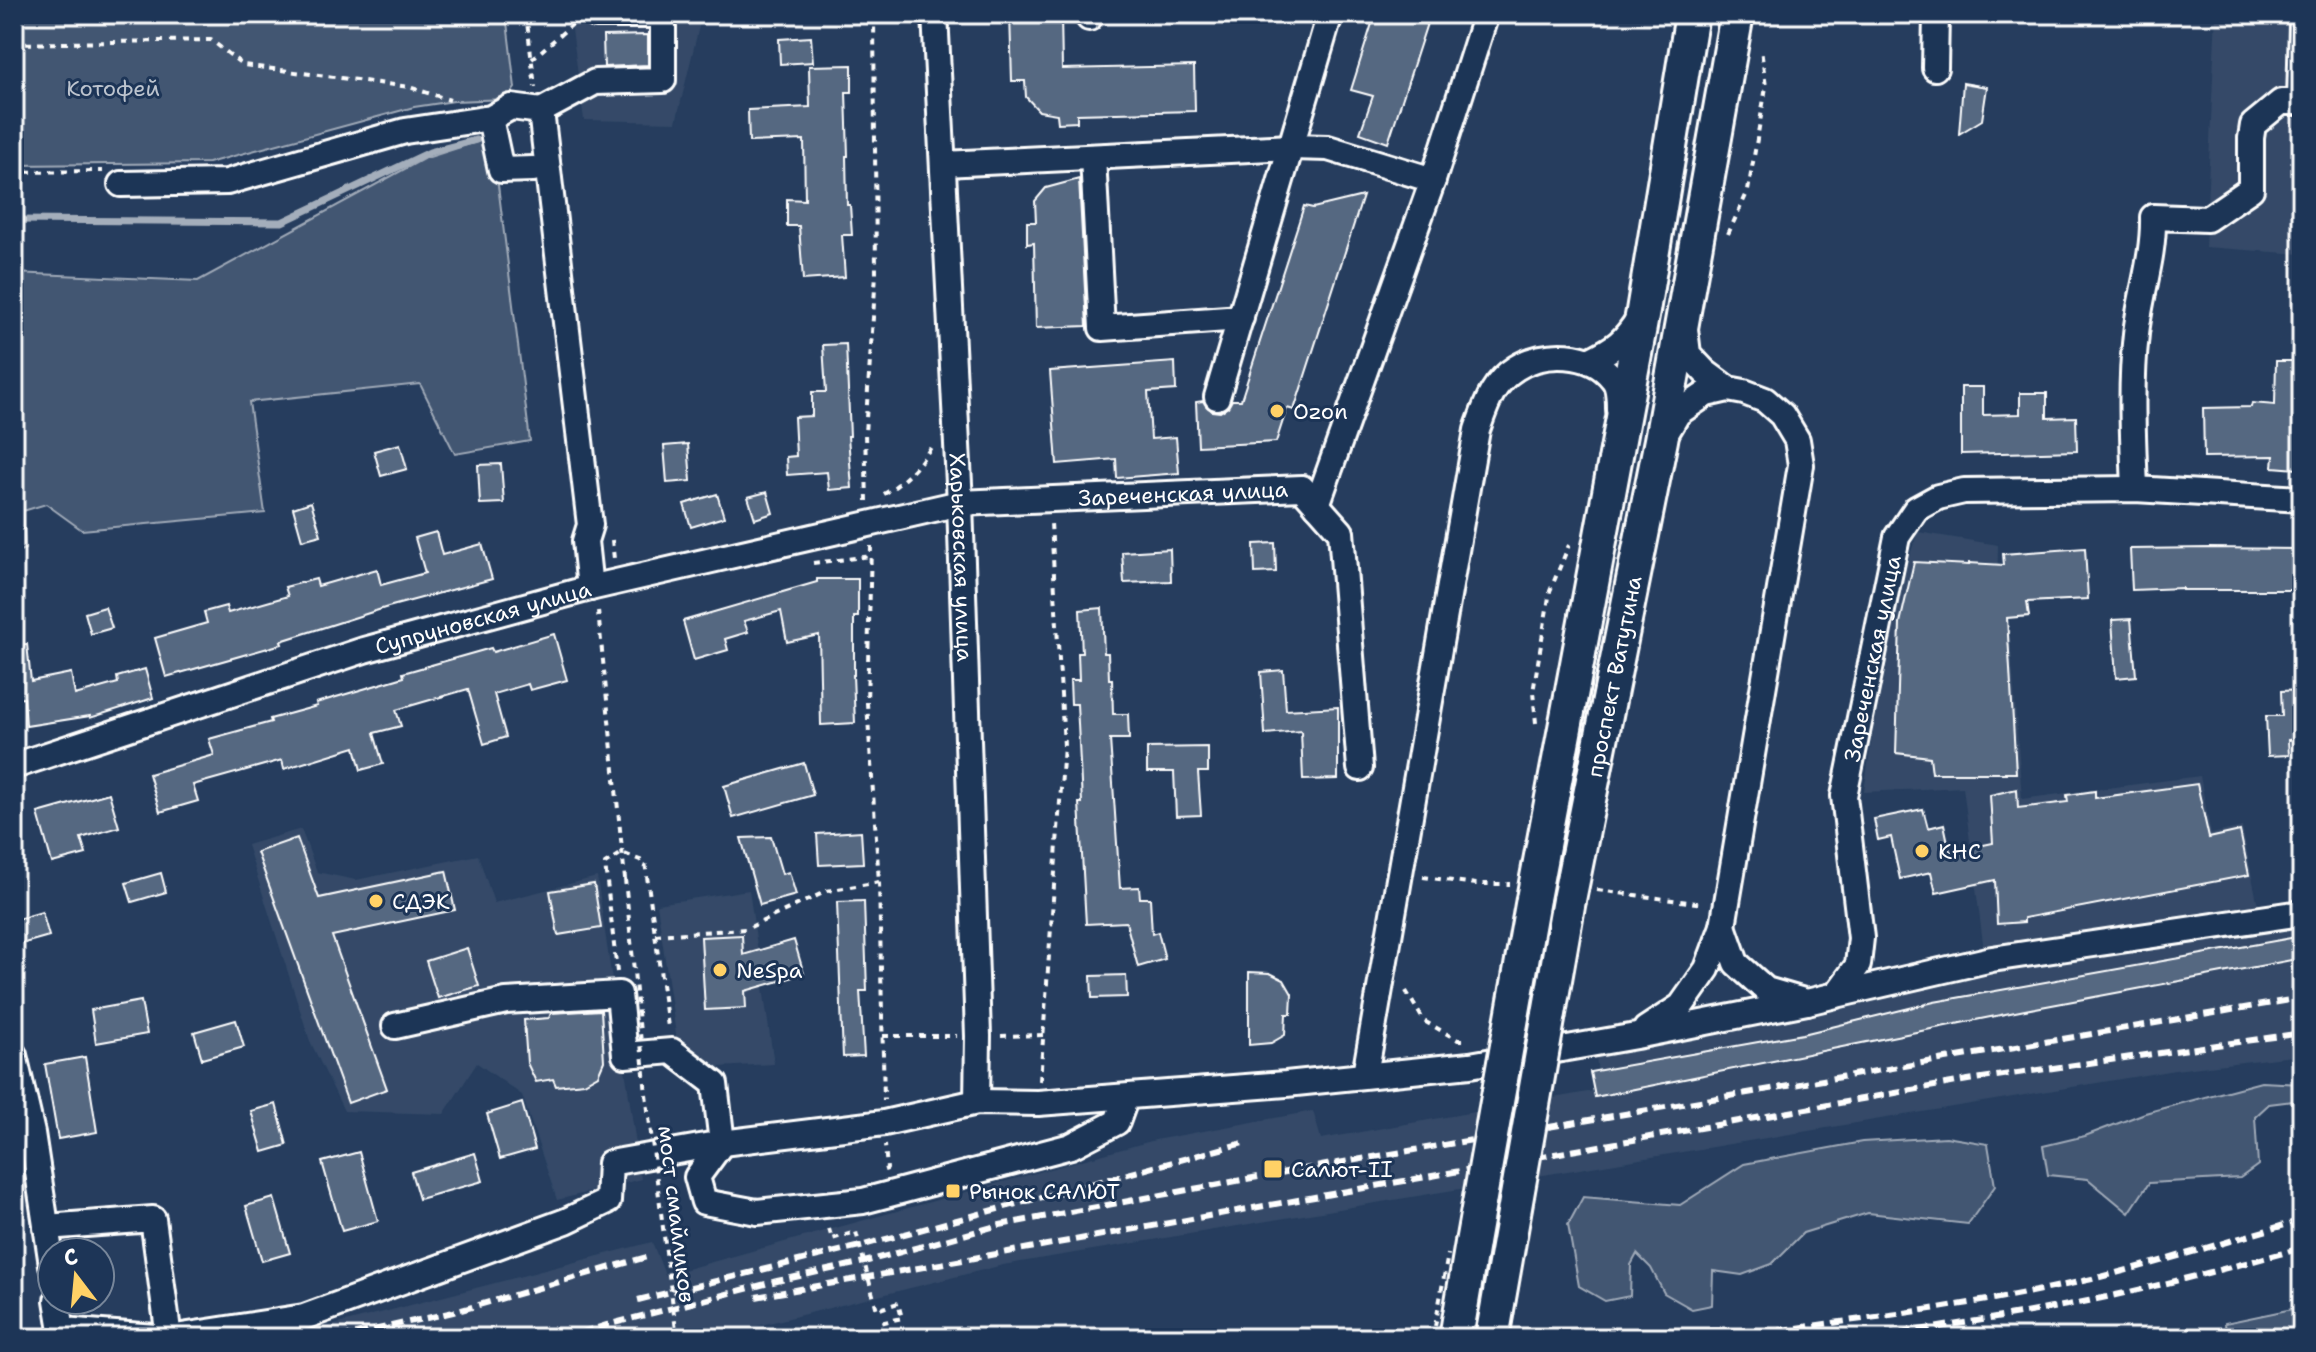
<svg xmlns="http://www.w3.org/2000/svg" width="2316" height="1352" font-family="'Shantell Sans',sans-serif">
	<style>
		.built { fill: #344a68 }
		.green { fill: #425672; stroke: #a0aab8; stroke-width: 2 }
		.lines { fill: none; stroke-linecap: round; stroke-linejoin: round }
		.stream { stroke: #a4aebb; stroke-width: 7 }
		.building { fill: #556781; stroke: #fff; stroke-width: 2 }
		.minor-casing { stroke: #fff; stroke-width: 30 }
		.major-casing { stroke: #fff; stroke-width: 38 }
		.path { stroke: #fff; stroke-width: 4; stroke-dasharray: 6 6; stroke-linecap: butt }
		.minor { stroke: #1d3557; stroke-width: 24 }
		.major { stroke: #1d3557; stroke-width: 32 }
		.rail { stroke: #fff; stroke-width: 6; stroke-dasharray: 12 6; stroke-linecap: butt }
		.major-bridge-casing { stroke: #fff; stroke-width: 38; stroke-linecap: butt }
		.path-bridge { stroke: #fff; stroke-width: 4; stroke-dasharray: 6 6; stroke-linecap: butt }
		.major-bridge { stroke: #1d3557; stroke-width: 32 }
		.poi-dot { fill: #ffd166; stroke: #1d3557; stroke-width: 3 }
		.labels { text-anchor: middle; stroke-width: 6; stroke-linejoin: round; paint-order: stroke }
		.park-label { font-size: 22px; fill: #bdc4ce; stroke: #1d3557 }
		.poi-label { font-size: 22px; fill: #fff; stroke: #1d3557; text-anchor: start }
		.street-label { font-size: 22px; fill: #fff; stroke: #1d3557 }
	</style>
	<rect width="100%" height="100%" fill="#263d5e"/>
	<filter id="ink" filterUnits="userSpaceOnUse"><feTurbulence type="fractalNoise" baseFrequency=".0125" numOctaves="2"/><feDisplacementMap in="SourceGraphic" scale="16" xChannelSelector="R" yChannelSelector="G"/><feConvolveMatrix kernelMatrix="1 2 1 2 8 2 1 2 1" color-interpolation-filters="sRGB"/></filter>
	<g filter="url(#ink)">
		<!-- built -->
		<g class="built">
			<polygon points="564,14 702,14 676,122 584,120 572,29 565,24"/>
			<polygon points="2216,14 2302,14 2302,254 2205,247"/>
			<polygon points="1918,532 1998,545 1997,605 2008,606 2022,799 2200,776 2211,834 2242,827 2258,906 2302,899 2302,1055 2175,1070 1003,1265 709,1338 284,1338 652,1242 665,1275 1155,1140 1313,1111 1321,1139 1599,1090 1596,1053 1987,974 1963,787 1864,792 1890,611"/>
			<polygon points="301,829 317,872 356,880 478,855 494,903 597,877 641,1179 557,1200 522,1095 477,1063 444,1114 344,1111 310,1041 247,845"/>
			<polygon points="749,890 774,1064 681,1069 657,904"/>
			<polygon points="14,1164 23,1164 25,1321 22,1338 14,1338"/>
		</g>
		<!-- green -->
		<g class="green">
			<polygon points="14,14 506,14 515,88 507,99 454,101 414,107 208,163 14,165"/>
			<polygon points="492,137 530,441 455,454 420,384 249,402 265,513 82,530 46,504 23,511 25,549 14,553 14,273 198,281 423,159"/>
			<polygon points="2261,1082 2302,1084 2302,1100 2269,1104 2255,1117 2258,1165 2240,1178 2149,1183 2129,1213 2088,1179 2048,1175 2043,1146 2085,1136 2145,1113"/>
			<polygon points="1946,1137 1988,1144 1995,1186 1968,1224 1868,1213 1803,1233 1772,1264 1742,1275 1713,1271 1712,1305 1692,1309 1664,1293 1651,1268 1637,1254 1631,1265 1630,1296 1605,1301 1579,1286 1568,1225 1583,1197 1680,1205 1744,1164 1862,1142"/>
			<polygon points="2302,1307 2302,1329 2277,1338 2230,1338 2226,1333 2225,1323"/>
		</g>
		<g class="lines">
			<!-- stream -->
			<polyline class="stream" points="14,220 282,222 430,152 476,140"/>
		</g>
		<!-- building -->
		<g class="building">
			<polygon points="1010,14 1061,14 1062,69 1194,66 1195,111 1077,114 1077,122 1058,123 1057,114 1039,111 1026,97 1025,81 1012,81"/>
			<polygon points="1375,14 1430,14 1388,143 1360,133 1373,96 1351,90"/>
			<polygon points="648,35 648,65 604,67 603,36"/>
			<polygon points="811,37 813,62 780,64 779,39"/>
			<polygon points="852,65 852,92 846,92 848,156 846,156 847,205 850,205 852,235 842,235 845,277 803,280 799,226 787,226 787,199 805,200 804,140 749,142 748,110 810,107 809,66"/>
			<polygon points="1963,83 1987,87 1982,120 1959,134"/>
			<polygon points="1079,179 1087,326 1036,328 1034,243 1027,244 1027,222 1036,222 1035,201 1046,188"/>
			<polygon points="1363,196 1294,410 1287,408 1276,442 1198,446 1196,402 1203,401 1212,411 1220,412 1228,407 1232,400 1241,400 1304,206 1313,208"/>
			<polygon points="846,344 850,436 848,436 852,488 829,490 827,472 787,475 786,457 796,456 794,417 812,416 812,392 826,392 823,345"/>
			<polygon points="2276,361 2302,361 2302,435 2298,469 2273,467 2274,456 2204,457 2203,408 2251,407 2252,403 2275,405"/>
			<polygon points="1175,362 1176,390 1148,392 1151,439 1176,437 1179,473 1117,478 1116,459 1057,464 1050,371"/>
			<polygon points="1961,387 1983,387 1983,415 2020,414 2020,393 2047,393 2047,418 2076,417 2077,451 1961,454"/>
			<polygon points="400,444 407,469 381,476 374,451"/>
			<polygon points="688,444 691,481 667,483 664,446"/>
			<polygon points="501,464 504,503 480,504 478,465"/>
			<polygon points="767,492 773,513 755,519 748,497"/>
			<polygon points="717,494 724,517 691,527 684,504"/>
			<polygon points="311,502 321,535 302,540 293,508"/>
			<polygon points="436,532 442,555 482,544 492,579 388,607 281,641 282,644 166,677 155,638 207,623 204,612 226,606 228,613 288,596 285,587 316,579 318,586 377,569 381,585 425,573 415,538"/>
			<polygon points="1275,543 1276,572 1255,573 1254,544"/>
			<polygon points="2085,548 2088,599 2027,602 2029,616 2007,618 2016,773 1932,773 1930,757 1896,753 1900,623 1914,562 1969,565 1969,563 2004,565 2003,554"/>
			<polygon points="2210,548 2296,549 2296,590 2182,590 2182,588 2132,590 2130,549"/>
			<polygon points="1170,549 1171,581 1124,583 1122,552"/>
			<polygon points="817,579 858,579 858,617 854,617 854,675 853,675 855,723 821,725 819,635 787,642 781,611 744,621 748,632 725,639 728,650 694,660 683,621 817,582"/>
			<polygon points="105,607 112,628 91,634 85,613"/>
			<polygon points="1102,608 1104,653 1108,653 1109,679 1112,679 1113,714 1128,714 1129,739 1110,739 1120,888 1139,887 1140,898 1150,898 1152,934 1158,932 1165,959 1138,967 1126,922 1086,924 1079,803 1082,803 1077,704 1071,704 1070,680 1079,680 1078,653 1082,653 1080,610"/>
			<polygon points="2131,619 2136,676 2116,678 2112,620"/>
			<polygon points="554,634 567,680 530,690 528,684 494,694 506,737 484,744 468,689 396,710 401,726 374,733 383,764 361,770 355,747 284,769 282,760 193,785 198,801 160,812 149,774 214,755 209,739 271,722 270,719 317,706 316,703 404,677 403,673 491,648 493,652"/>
			<polygon points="27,644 31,681 71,673 75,695 118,683 117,677 145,669 153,698 90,718 90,716 26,726 24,698 14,699 14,645"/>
			<polygon points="1283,670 1286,710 1338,707 1338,779 1303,780 1301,731 1265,734 1261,672"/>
			<polygon points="2302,690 2302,739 2288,740 2289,755 2268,756 2266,716 2282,716 2281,691"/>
			<polygon points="1208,747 1208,772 1198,772 1201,815 1176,816 1174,772 1147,772 1147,748"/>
			<polygon points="804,763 813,795 733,818 724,786"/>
			<polygon points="2197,784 2209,838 2240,831 2249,875 2024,918 2024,922 1997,924 1995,880 1936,893 1931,872 1900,879 1891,837 1878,840 1874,819 1923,809 1928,828 1944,824 1950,852 1993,843 1990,795 2017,789 2018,808 2068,802 2067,795 2095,791 2095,798"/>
			<polygon points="109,793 119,827 81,838 86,854 52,863 38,813"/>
			<polygon points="861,831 863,863 819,865 817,834"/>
			<polygon points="771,837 782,874 789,872 796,895 760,905 741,838"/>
			<polygon points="297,838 319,898 446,871 455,910 332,936 387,1089 348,1103 257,852"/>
			<polygon points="161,873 166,892 132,902 126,883"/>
			<polygon points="594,884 601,928 558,935 550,891"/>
			<polygon points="864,901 867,991 860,991 864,1056 843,1057 837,902"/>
			<polygon points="42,912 49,936 14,946 14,920"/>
			<polygon points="742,935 743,955 794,940 804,974 745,991 746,1008 705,1010 701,937"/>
			<polygon points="2302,936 2302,958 2025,1010 1595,1097 1590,1072 1803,1034 1934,1002"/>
			<polygon points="467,948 479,986 438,998 426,961"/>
			<polygon points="1249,972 1270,973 1284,980 1292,994 1291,1014 1286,1014 1285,1035 1271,1043 1249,1045"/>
			<polygon points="1126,975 1127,997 1092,998 1091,976"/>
			<polygon points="141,1001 147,1034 96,1043 91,1010"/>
			<polygon points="601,1010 604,1061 598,1075 584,1083 556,1086 553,1079 536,1082 527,1063 524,1020 549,1018 551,1013"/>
			<polygon points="236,1020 244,1047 202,1059 194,1032"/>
			<polygon points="85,1057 97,1132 58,1139 45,1064"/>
			<polygon points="522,1103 535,1149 500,1159 487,1114"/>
			<polygon points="276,1104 287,1145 263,1152 251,1111"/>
			<polygon points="359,1152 378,1221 342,1231 322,1162"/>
			<polygon points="475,1153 483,1181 419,1199 411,1172"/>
			<polygon points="274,1198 290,1253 262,1261 246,1206"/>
		</g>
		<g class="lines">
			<!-- minor casing -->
			<g class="minor-casing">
				<g id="minor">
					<path id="s1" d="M935 14 960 503 978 1036 977 1102"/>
					<polyline points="1089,14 1089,18"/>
					<polyline points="596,15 663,15"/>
					<polyline points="1935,68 1936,14"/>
					<polyline points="2300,102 2302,23"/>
					<polyline points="541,111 595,82 663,80 663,14"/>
					<polyline points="486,119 491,123 501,170 533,169"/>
					<polyline points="1093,157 1102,328 1241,318"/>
					<polyline points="943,164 1292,147 1328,148 1433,180"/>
					<polyline points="121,184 227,182 405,131 491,118 511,107 541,111 590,525 585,541 590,588"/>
					<polyline points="1685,329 1688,354 1705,372 1728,389"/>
					<path d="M1591 360C1616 347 1624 342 1639 318"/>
					<polyline points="1217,397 1330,14"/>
					<path d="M2135 489C2133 437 2130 386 2136 334 2140 295 2154 257 2153 217L2207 219 2251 189V138L2253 125 2281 102H2302"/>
					<polyline points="1317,505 1433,180 1486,14"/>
					<path id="s2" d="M14 766 364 650 590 588 960 503 1302 488 1341 532 1360 768"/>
					<path id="s3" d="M1723 926 1736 963 1766 990 1807 1002 1836 995 1858 965 1861 938 1844 796 1897 537 1916 509 1938 497 1964 491 2135 489 2302 499"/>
					<polyline points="1836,995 1992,959 2302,913"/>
					<polyline points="395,1026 506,1001 619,994 625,1055 672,1051 715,1084 722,1143 697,1177 704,1202 757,1212 863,1201 1071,1146 1117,1122 1126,1097"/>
					<polyline points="1646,1029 1681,1006 1707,969 1723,926 1801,465 1797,440 1782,415 1765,400 1744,392 1728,389 1706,394 1678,413 1665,435"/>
					<polyline points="14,1055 32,1133 52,1265"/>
					<path d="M1365 1075 1477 430C1486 405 1492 383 1516 368 1544 350 1592 351 1613 379 1619 386 1619 400 1619 409"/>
					<polyline points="46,1227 153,1219 169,1338"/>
					<polyline points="57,1300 62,1330 169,1338 304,1317 566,1221 608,1201 610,1163 722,1143 884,1123 977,1102 1038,1103 1286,1084 1470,1065 1636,1036 1807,1002"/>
				</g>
			</g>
			<!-- major casing -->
			<g class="major-casing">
				<g id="major">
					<polyline points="1533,899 1643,311 1692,14"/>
					<path id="s4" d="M1569 900 1661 440 1737 14"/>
					<polyline points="1456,1338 1472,1243"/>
				</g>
			</g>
			<!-- path -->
			<g class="path">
				<polyline points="526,14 535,87"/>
				<polyline points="14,44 211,40 243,65 409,87 450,100"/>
				<polyline points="532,59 575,22"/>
				<polyline points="14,172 103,171"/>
				<polyline points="1728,234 1748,191 1766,87 1761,49"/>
				<path d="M884 494C904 482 921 464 933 444"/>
				<polyline points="867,501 865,433 876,274 874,14"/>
				<polyline points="612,540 614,559"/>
				<polyline points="871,546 867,703 879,882 884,1100"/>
				<polyline points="813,563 872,556"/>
				<polyline points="598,611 625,879"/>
				<polyline points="1536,723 1533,692 1550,591 1569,545"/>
				<polyline points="1423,877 1476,884 1510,884"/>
				<polyline points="1597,890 1703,904"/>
				<polyline points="655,935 746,929 827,891 879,882"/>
				<polyline points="617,972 605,864 622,853 645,862 668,1027"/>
				<polyline points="1406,991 1424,1021 1458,1040 1463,1040"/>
				<polyline points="883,1036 957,1036"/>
				<polyline points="1001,1036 1045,1035"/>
				<polyline points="1040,1081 1064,746 1051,523"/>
				<polyline points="884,1170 887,1169 885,1145"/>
				<polyline points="829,1229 832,1239 856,1232 877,1310 898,1303 902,1318 880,1323 880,1338"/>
			</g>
			<!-- minor -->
			<use href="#minor" class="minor"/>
			<!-- major -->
			<use href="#major" class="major"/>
			<!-- rail -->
			<g class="rail">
				<polyline points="756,1297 1968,1080 2302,1033"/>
				<polyline points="638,1300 860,1246 1247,1142"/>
				<polyline points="338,1338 458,1311 650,1256"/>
				<polyline points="563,1338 607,1325 777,1281 864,1262 1000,1225 1274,1174 2302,998"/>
				<path d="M1726 1338C1847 1320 1972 1307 2092 1279 2162 1262 2232 1240 2302 1220"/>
				<path d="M1865 1338C1940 1327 2014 1316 2088 1301 2160 1286 2231 1267 2302 1248"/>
			</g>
			<!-- major-bridge casing -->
			<g class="major-bridge-casing">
				<g id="major-bridge">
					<polyline points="1472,1243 1533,899"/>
					<polyline points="1492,1338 1569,900"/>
				</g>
			</g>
			<!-- path-bridge -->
			<g class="path-bridge">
				<polyline points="625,879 646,1094 677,1338"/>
				<polyline points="1433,1338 1448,1254"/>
			</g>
			<!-- major-bridge -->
			<use href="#major-bridge" class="major-bridge"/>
		</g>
	</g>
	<!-- markers -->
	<g class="poi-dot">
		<circle cx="1277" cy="411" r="8"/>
		<circle cx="1922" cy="851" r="8"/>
		<circle cx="376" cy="901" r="8"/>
		<circle cx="720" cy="970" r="8"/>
		<rect x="1263" y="1159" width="20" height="20" rx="4"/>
		<rect x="945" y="1183" width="16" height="16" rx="4"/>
	</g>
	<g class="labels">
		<!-- park labels -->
		<g class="park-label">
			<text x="113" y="96">Котофей</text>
		</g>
		<!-- poi labels -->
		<g class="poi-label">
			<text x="1293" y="419">Ozon</text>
			<text x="1938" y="859">КНС</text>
			<text x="392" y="909">СДЭК</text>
			<text x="736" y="978">NeSpa</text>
			<text x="1291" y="1177">Салют-II</text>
			<text x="969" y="1199">Рынок САЛЮТ</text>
		</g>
		<!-- street labels -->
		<g class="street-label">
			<text dy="8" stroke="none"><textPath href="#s2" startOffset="1206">Зареченская улица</textPath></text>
			<text dy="8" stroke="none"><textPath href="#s1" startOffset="544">Харьковская улица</textPath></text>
			<text dy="8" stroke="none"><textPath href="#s2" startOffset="492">Супруновская улица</textPath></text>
			<text dy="8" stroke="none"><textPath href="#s3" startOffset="500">Зареченская улица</textPath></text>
			<text dy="8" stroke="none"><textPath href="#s4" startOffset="228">проспект Ватутина</textPath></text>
			<text transform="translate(677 1214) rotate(83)" y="8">мост смайликов</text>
		</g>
	</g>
	<!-- margin -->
	<rect width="2316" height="1352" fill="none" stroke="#1d3557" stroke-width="48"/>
	<rect x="24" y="24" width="2268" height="1304" fill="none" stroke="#fff" stroke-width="3" filter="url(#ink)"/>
	<!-- north arrow -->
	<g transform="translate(76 1276) rotate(344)"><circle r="38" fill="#1d3557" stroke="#77869a" stroke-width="2"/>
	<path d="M0-6L14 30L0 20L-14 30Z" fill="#ffd166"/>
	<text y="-12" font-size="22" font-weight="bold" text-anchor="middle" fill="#ffffff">С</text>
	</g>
</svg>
